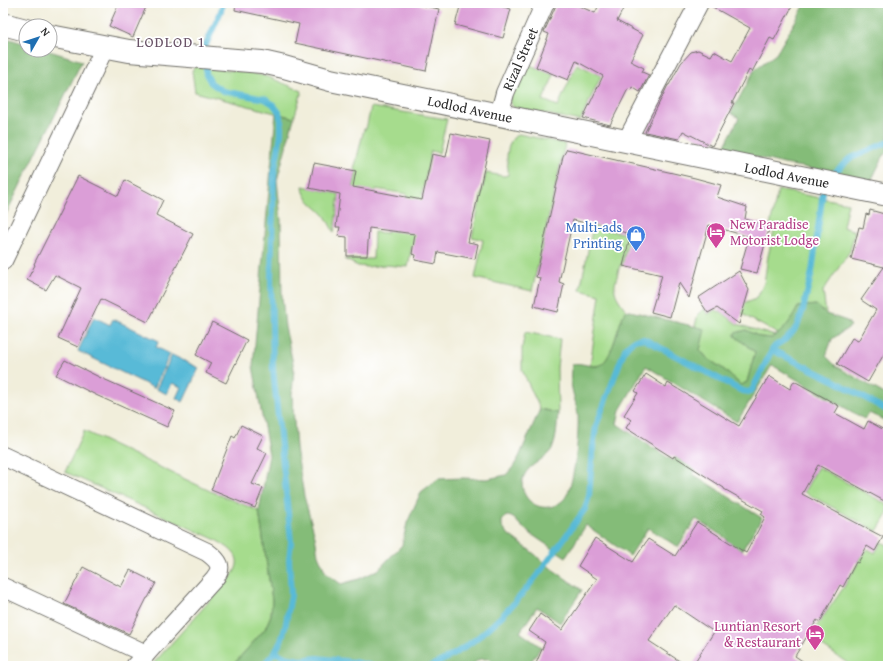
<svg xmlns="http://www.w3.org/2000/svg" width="891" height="669" font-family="'Gentium Book Plus',serif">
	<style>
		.green { fill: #a6dc8d; stroke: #68845c }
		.forest { fill: #84bc78; stroke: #587452 }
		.water { fill: #59bad7; stroke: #427281 }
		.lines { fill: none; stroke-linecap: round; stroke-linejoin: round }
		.stream { stroke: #59bad7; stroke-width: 6 }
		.building { fill: #db9ed7 }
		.minor-casing { stroke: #706f69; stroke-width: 20 }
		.secondary-casing { stroke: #706f69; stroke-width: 24 }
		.minor { stroke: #fff; stroke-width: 18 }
		.secondary { stroke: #fff; stroke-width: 22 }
		.labels { text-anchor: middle; stroke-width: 3.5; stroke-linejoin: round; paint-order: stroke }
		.street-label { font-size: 14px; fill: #2b2b2b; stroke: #fff }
		.hotel-label { font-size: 14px; fill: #b23c85; stroke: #fff; text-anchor: start }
		.shop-label { font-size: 14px; fill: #366cbe; stroke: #fff; text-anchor: end }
		.neighbourhood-label { font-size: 15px; letter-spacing: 1px; fill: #695367; stroke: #fff }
	</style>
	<rect width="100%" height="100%" fill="#fff"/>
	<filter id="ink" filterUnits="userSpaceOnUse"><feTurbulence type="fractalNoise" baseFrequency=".025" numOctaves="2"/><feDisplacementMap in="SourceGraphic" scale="8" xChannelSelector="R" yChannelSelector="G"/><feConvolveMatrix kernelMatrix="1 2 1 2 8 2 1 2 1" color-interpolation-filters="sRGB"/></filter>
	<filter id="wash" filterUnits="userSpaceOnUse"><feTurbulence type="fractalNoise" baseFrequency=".012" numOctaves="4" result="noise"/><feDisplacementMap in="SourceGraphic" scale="16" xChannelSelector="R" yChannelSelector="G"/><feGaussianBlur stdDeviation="0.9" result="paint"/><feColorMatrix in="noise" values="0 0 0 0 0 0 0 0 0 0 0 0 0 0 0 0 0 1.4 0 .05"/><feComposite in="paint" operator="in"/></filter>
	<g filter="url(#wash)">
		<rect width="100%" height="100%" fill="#f1eedb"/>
		<!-- green -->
		<g class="green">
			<polygon points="525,63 554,75 543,100 558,106 577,64 601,76 580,121 513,107 509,101"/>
			<path d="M194 67C219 70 247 70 271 78 281 82 292 87 302 91L294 118 195 92 192 71Z"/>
			<polygon points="371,107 447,119 439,153 431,151 422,194 441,199 424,248 412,245 408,267 385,265 367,267 358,266 344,259 373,259 374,232 387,233 388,225 402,227 407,194 376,189 374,197 352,193 357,171 354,170 364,129 366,129"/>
			<path d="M519 134 565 144 532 291 475 278 483 240 472 237 486 173 504 176 508 175C509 170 507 165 507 159 507 150 510 137 519 134Z"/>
			<path d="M303 186 339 194 334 233C331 227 328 221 325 216 317 206 303 200 303 186Z"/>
			<polygon points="778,190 848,203 843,227 855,231 850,251 823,291 826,314 816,305 798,307 791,321 778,334 749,318 737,310 743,303 754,299 758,296 764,283 768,256 775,227 770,226"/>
			<path d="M593 226 629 235 622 266 620 265C614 290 610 289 626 310 618 322 613 359 602 364 599 366 593 366 590 366L600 295 580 290Z"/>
			<polygon points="704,309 708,314 716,309 718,312 720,311 737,324 775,336 772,338 760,337 746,330 735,336 755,352 747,382 741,385 722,368 708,359 700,350 704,329 695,326 698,314"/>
			<polygon points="525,332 560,339 557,368 558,413 540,409 522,370 522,348"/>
			<path d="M84 431 210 491 259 511 272 600 271 615 265 629 232 666H151L231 577C246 557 231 549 214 539L65 472Z"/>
			<polygon points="818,467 888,505 888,513 877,531 804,492"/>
			<polygon points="881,542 888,545 888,666 852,666 809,637 844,587 864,553 868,549 875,553"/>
		</g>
		<!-- forest -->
		<g class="forest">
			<polygon points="806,3 888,3 888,151 884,155 871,181 848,175 784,164 723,149 739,118 731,113 755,69 776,54"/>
			<polygon points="3,37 26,44 26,50 46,50 82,61 3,220"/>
			<path d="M276 113 294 118 277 180 281 220 282 296 285 327 294 368 292 394 296 448 304 496 315 536 318 555 326 573 341 584 359 579 378 570 402 545 407 523 421 492 438 479 463 478 487 479 506 475 513 467 519 457 540 409 558 413C557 425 557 438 552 449 545 460 529 464 524 476 517 492 532 510 549 507 555 506 561 503 565 498 575 484 579 433 578 415 576 399 566 379 573 364 581 362 589 367 597 366 613 363 617 324 626 310L705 329 700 350 708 359 722 368 741 385 747 382 755 352 735 336V333L746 330 760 337 772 338C785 330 791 320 798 307L816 305 826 314 847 321 851 326 832 339 826 356 836 366 888 396V422L869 413 864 419 772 365 737 422 646 366 620 410 617 424 673 461 691 434 710 447 693 474 762 518 725 578 710 568 727 539 696 519 678 547 648 528 630 556 586 525 566 557C551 547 535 538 521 526 516 521 514 516 506 516L502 521V526L509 535 532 552 552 569 582 590 560 623 537 607 520 632 541 647 528 666H498L489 659H480L470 666H232L265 629 271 615 272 600 259 511 269 455 253 366Z"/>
		</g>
		<!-- water -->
		<g class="water">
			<polygon points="94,317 110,325 113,319 159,341 156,347 170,354 154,388 78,351"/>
			<polygon points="172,355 199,368 183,402 176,398 181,387 172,383 167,394 156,389"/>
		</g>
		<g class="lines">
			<!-- stream -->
			<g class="stream">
				<polyline points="206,53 205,47 221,11 223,3"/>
				<polyline points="206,62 206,74 211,83 223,91 265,99 273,104 279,112 281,121 281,134 274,174 271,277 273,369 290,531 291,542 289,559 291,595 285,628 281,641 275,652 262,666"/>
				<polyline points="829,178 849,159 888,142"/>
				<polyline points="772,350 833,380 888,411"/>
				<polyline points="275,652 285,657 300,660 317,658 354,662 372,666"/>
				<path d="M431 666C501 635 543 568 585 509L589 496 593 448 596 426 625 349C630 342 635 338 644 339L742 391 749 392 752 390 772 350 775 346 786 339 793 332 798 324 803 310 812 272 824 185"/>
			</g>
		</g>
		<g id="blocks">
			<!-- building -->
			<g class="building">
				<polygon points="119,3 138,3 146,7 133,37 109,26"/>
				<polygon points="236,3 411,3 439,9 426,71 295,43 299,24 235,10"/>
				<polygon points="461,3 488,3 511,9 503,38 455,25"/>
				<polygon points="557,3 572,3 595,13 600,3 626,3 617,21 643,35 630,61 644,68 642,72 649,75 640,92 632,87 631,90 628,89 610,125 583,118 603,76 576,61 568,80 536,67 549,34 544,32"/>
				<polygon points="709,3 794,3 774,40 770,38 752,72 749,70 732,103 734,103 712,146 683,131 679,139 645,132 668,85 669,85 681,63 691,52 698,50 711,56 714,51 732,61 750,28 709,5"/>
				<polygon points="451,133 490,141 468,242 478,244 475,259 438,252 436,264 415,260 416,255 412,254 415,234 369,228 367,256 347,256 347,237 338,236 340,227 336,227 340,194 309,188 314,163 356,171 353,187 422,200 432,154 446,157"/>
				<polygon points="567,149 695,178 721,185 717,197 747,207 745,219 770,226 757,273 740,269 749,237 709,225 689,298 679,283 670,317 651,312 662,275 623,266 631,234 573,220 559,282 564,284 558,312 534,306 540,278 536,277 563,156"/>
				<polygon points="78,176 118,196 125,180 163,200 156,215 193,234 148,322 101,299 78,347 58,338 81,288 55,275 46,290 27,280 35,265 34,264"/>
				<polygon points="870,210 888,215 888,347 868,382 837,364 852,338 858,341 876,310 861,300 884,267 851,259 859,227 863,228 866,214 869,215"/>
				<polygon points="739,271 749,290 739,324 717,308 708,313 698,298"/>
				<polygon points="212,322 247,340 226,383 206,373 211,363 196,355"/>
				<polygon points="65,360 99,377 175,411 167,427 98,396 56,375"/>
				<polygon points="646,374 666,387 668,383 739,426 769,376 790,389 794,381 825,398 839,406 835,413 864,429 868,421 888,432 888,503 818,465 802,494 883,537 875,551 867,546 858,563 856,562 843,587 840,585 820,622 817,620 795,656 810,666 692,666 714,632 674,605 649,641 687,666 535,666 545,642 529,631 540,614 562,630 597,579 578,566 595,538 633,562 648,539 675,556 697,522 746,553 765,517 761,514 763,511 724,489 724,488 674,456 673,458 626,428 631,420 624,415 638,393 635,391"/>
				<polygon points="241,425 263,436 257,448 267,453 252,484 263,488 255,508 211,490 232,436 235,438"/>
				<polygon points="83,567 121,587 130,570 156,583 148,598 147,598 129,634 64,604"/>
			</g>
		</g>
	</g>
	<g filter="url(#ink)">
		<use href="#blocks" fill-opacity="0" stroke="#706f69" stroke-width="1"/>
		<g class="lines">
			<!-- minor casing -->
			<g class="minor-casing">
				<g id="minor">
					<polyline points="499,115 505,93 545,3"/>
					<polyline points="626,142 699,3"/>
					<polyline points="3,261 105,47"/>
					<path d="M3 456 207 552C219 561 224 567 214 579L135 666"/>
					<polyline points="3,587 146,654"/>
				</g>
			</g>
			<!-- secondary casing -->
			<g class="secondary-casing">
				<g id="secondary">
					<polyline points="3,24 26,30"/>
					<polyline points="50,36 129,51 262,62 284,67 330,80 888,195"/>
				</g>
			</g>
			<!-- minor -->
			<use href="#minor" class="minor"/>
			<!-- secondary -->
			<use href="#secondary" class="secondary"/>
		</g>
	</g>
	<!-- icons -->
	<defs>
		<g id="hotel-pin" transform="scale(1)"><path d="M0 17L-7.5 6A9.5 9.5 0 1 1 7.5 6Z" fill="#d1479c" stroke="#fff"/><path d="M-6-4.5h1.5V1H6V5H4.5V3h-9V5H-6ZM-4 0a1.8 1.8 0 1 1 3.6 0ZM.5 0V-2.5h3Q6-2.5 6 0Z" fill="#fff"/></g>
		<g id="shop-pin" transform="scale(1)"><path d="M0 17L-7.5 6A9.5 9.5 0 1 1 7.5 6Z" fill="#3f7fe0" stroke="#fff"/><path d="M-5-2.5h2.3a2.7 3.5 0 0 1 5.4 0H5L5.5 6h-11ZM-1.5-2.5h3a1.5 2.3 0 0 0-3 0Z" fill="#fff"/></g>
	</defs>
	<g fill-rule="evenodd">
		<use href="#hotel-pin" x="716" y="232"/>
		<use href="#shop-pin" x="636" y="235"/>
		<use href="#hotel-pin" x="815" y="634"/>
	</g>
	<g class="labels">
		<!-- street labels -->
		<g class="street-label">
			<text transform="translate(520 59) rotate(-66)" y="5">Rizal Street</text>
			<text transform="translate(470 109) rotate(12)" y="5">Lodlod Avenue</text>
			<text transform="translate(787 175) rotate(11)" y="5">Lodlod Avenue</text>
		</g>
		<!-- hotel labels -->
		<g class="hotel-label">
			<text x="730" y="229">New Paradise<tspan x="730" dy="16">Motorist Lodge</tspan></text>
			<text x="801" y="631" text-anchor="end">Luntian Resort<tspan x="801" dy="16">&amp; Restaurant</tspan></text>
		</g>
		<!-- shop labels -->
		<g class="shop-label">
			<text x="622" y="232">Multi-ads<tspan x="622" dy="16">Printing</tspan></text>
		</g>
		<!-- neighbourhood labels -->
		<g class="neighbourhood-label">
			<text x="171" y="47">LODLOD 1</text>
		</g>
	</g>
	<!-- margin -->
	<rect width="891" height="669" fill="none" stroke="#fff" stroke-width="16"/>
	<!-- north arrow -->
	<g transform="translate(38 38) rotate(51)"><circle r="19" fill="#ffffff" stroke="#aaaaaa"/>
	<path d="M0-3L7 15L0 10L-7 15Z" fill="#1f6fb2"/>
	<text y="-6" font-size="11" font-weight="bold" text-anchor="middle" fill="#2b2b2b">N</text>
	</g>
</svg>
